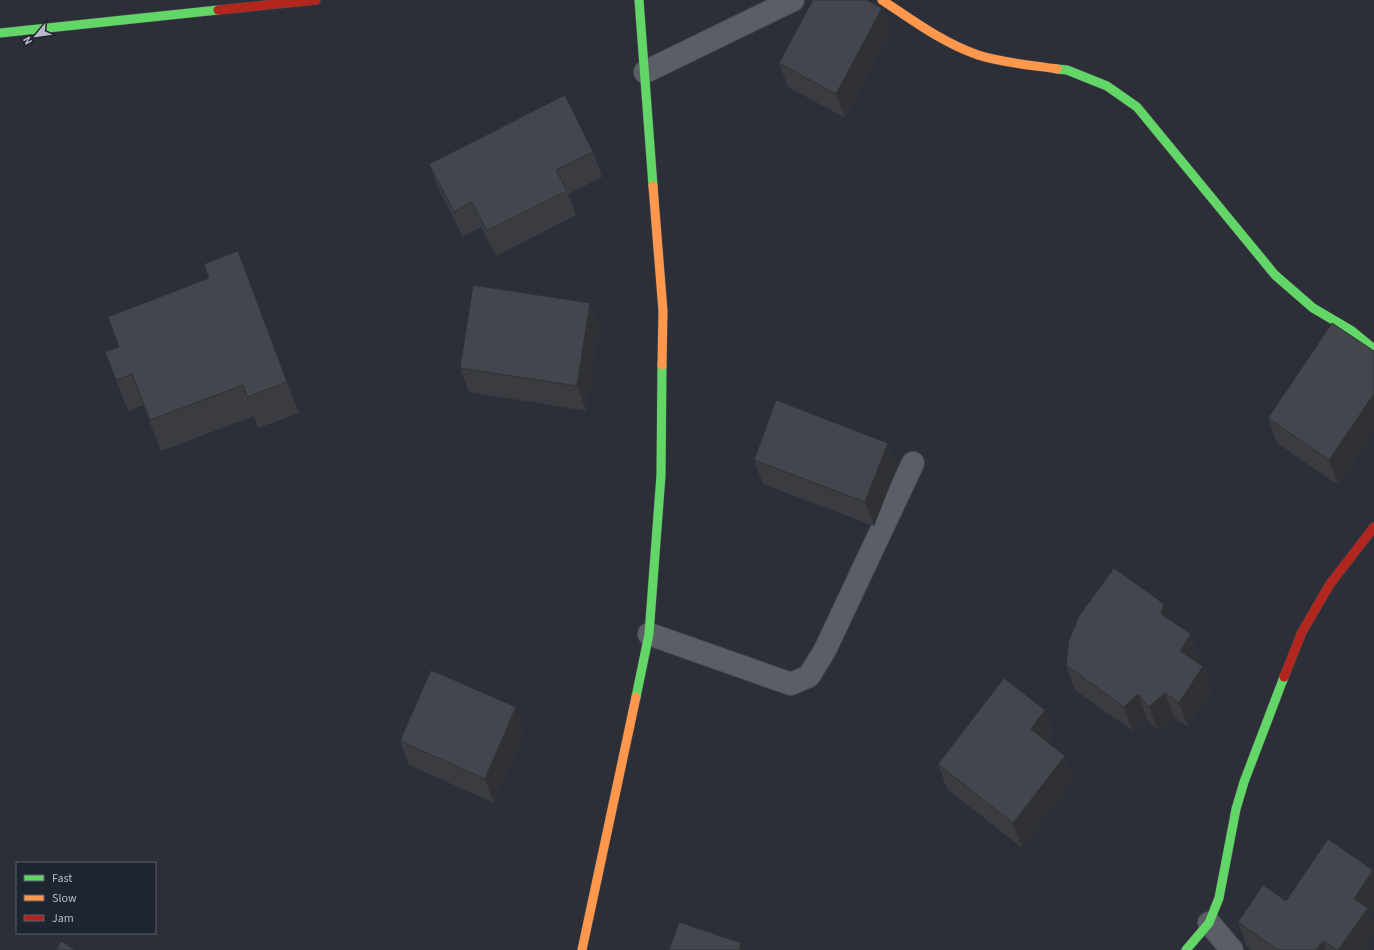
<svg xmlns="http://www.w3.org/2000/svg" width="1374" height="950" font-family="'Source Sans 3',sans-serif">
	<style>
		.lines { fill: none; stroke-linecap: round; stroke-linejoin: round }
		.street-casing { stroke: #484a50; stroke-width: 24 }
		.fast-casing { stroke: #484a50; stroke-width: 10 }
		.slow-casing { stroke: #484a50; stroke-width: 10 }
		.jam-casing { stroke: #484a50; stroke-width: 10 }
		.street { stroke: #5b5e65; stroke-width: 22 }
		.fast { stroke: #63d668; stroke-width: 9 }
		.slow { stroke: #ff974d; stroke-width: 9 }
		.jam { stroke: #b3261e; stroke-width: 9 }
		.wall { fill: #3a3c42 }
		.shaded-wall { fill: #303136 }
		.building { fill: #44464d; stroke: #303136 }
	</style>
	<rect width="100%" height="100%" fill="#2c2f37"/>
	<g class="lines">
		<!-- street casing -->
		<g class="street-casing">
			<g id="street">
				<polyline points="645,72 793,0"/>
				<polyline points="649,634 791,684 809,676 825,650 913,463"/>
				<polyline points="1209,923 1232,950"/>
			</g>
		</g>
		<!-- fast casing -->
		<g class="fast-casing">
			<g id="fast">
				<polyline points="639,0 653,186"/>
				<polyline points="0,33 218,10"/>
				<polyline points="1057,69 1067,70 1107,86 1137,107 1275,275 1313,308 1352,331 1374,349"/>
				<polyline points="636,697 649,634 661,475 662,365"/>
				<polyline points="1186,950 1209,923 1219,898 1236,809 1244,782 1284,677"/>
			</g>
		</g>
		<!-- slow casing -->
		<g class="slow-casing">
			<g id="slow">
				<path d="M882 0C912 20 943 43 978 55 1003 63 1031 65 1057 69"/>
				<polyline points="653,186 663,311 662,365"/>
				<polyline points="582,950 636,697"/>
			</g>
		</g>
		<!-- jam casing -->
		<g class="jam-casing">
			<g id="jam">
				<polyline points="218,10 316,0"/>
				<polyline points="1284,677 1302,632 1330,584 1374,527"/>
			</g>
		</g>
		<!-- street -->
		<use href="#street" class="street"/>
		<!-- fast -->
		<use href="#fast" class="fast"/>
		<!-- slow -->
		<use href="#slow" class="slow"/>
		<!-- jam -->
		<use href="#jam" class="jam"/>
	</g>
	<!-- wall -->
	<g class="wall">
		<polygon points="882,8 891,32 845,118 788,87 779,63"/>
		<polygon points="593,152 602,177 568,194 576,215 496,256 481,227 463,237 438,188 429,164"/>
		<polygon points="590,303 599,328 586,411 469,392 460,368"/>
		<polygon points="108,317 287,382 299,413 258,428 254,416 161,451 143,405 128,411 105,352 119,347"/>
		<polygon points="1374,351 1374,432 1338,485 1277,443 1268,418"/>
		<polygon points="754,460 897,467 874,526 763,484"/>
		<polygon points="1170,620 1191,634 1200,659 1198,663 1203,666 1212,691 1188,727 1174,717 1158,731 1147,719 1133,731 1075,690 1066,665"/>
		<polygon points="516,707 525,732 494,803 409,765 400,741"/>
		<polygon points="1045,710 1054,735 1048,743 1074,780 1022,848 947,789 938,764"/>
		<polygon points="1373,870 1374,873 1374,907 1369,914 1374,926 1374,936 1364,950 1252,950 1247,947 1238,922 1286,901"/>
	</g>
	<!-- shaded-wall -->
	<g class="shaded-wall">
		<polygon points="882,8 891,32 845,118 836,94"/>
		<polygon points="590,303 599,328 586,411 577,386"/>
		<polygon points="1374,394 1374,432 1338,485 1329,460"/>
		<polygon points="888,443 897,467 874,526 865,502"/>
		<polygon points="1164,604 1173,628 1161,614"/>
		<polygon points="1191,634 1200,659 1189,676 1180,651"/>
		<polygon points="1203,666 1212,691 1188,727 1179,703"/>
		<polygon points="1165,693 1174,717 1158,731 1149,707"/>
		<polygon points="1138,694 1147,719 1133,731 1124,707"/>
		<polygon points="516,707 525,732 494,803 485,779"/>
		<polygon points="1045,710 1054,735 1040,753 1031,729"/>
		<polygon points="1065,756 1074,780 1022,848 1013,823"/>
		<polygon points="1373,870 1374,873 1374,907 1369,914 1374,926 1374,936 1364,950 1338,950 1354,899"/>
		<polygon points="1323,941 1326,950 1316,950"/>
		<polygon points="741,943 744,950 739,950"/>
	</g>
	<!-- building -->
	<g class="building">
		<polygon points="813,0 867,0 882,8 836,94 779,63"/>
		<polygon points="565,95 593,152 556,170 567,191 487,231 472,202 454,212 429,164"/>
		<polygon points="238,251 287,382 247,397 243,385 150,420 132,374 116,380 105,352 119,347 108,317 209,278 204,264"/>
		<polygon points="473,285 590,303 577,386 460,368"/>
		<polygon points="1332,323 1374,351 1374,394 1329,460 1268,418"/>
		<polygon points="776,400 888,443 865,502 754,460"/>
		<polygon points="1114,568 1164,604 1161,614 1191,634 1180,651 1203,666 1179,703 1165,693 1149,707 1138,694 1124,707 1066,665 1069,640 1079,616"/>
		<polygon points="431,670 516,707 485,779 400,741"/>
		<polygon points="1004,678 1045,710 1031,729 1065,756 1013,823 938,764"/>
		<polygon points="1328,839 1373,870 1354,899 1368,908 1338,950 1337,950 1323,941 1316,950 1278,950 1238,922 1263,885 1286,901"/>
		<polygon points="679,922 741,943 739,950 669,950"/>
		<polygon points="61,941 75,950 56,950"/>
	</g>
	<!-- legend -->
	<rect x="16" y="862" width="140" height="72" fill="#1f2431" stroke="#5b606d"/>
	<rect x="24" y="875" width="20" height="6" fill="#63d668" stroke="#5b606d"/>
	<text x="52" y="882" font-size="12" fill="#b6bac7">Fast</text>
	<rect x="24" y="895" width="20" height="6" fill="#ff974d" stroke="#5b606d"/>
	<text x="52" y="902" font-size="12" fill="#b6bac7">Slow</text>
	<rect x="24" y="915" width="20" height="6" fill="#b3261e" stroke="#5b606d"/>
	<text x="52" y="922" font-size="12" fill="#b6bac7">Jam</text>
	<!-- north arrow -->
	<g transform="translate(36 36) rotate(241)" stroke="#1f2431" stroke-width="3" paint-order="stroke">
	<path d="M0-3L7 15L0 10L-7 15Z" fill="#b6bac7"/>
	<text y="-6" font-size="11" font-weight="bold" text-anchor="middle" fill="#b6bac7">N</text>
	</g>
</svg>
